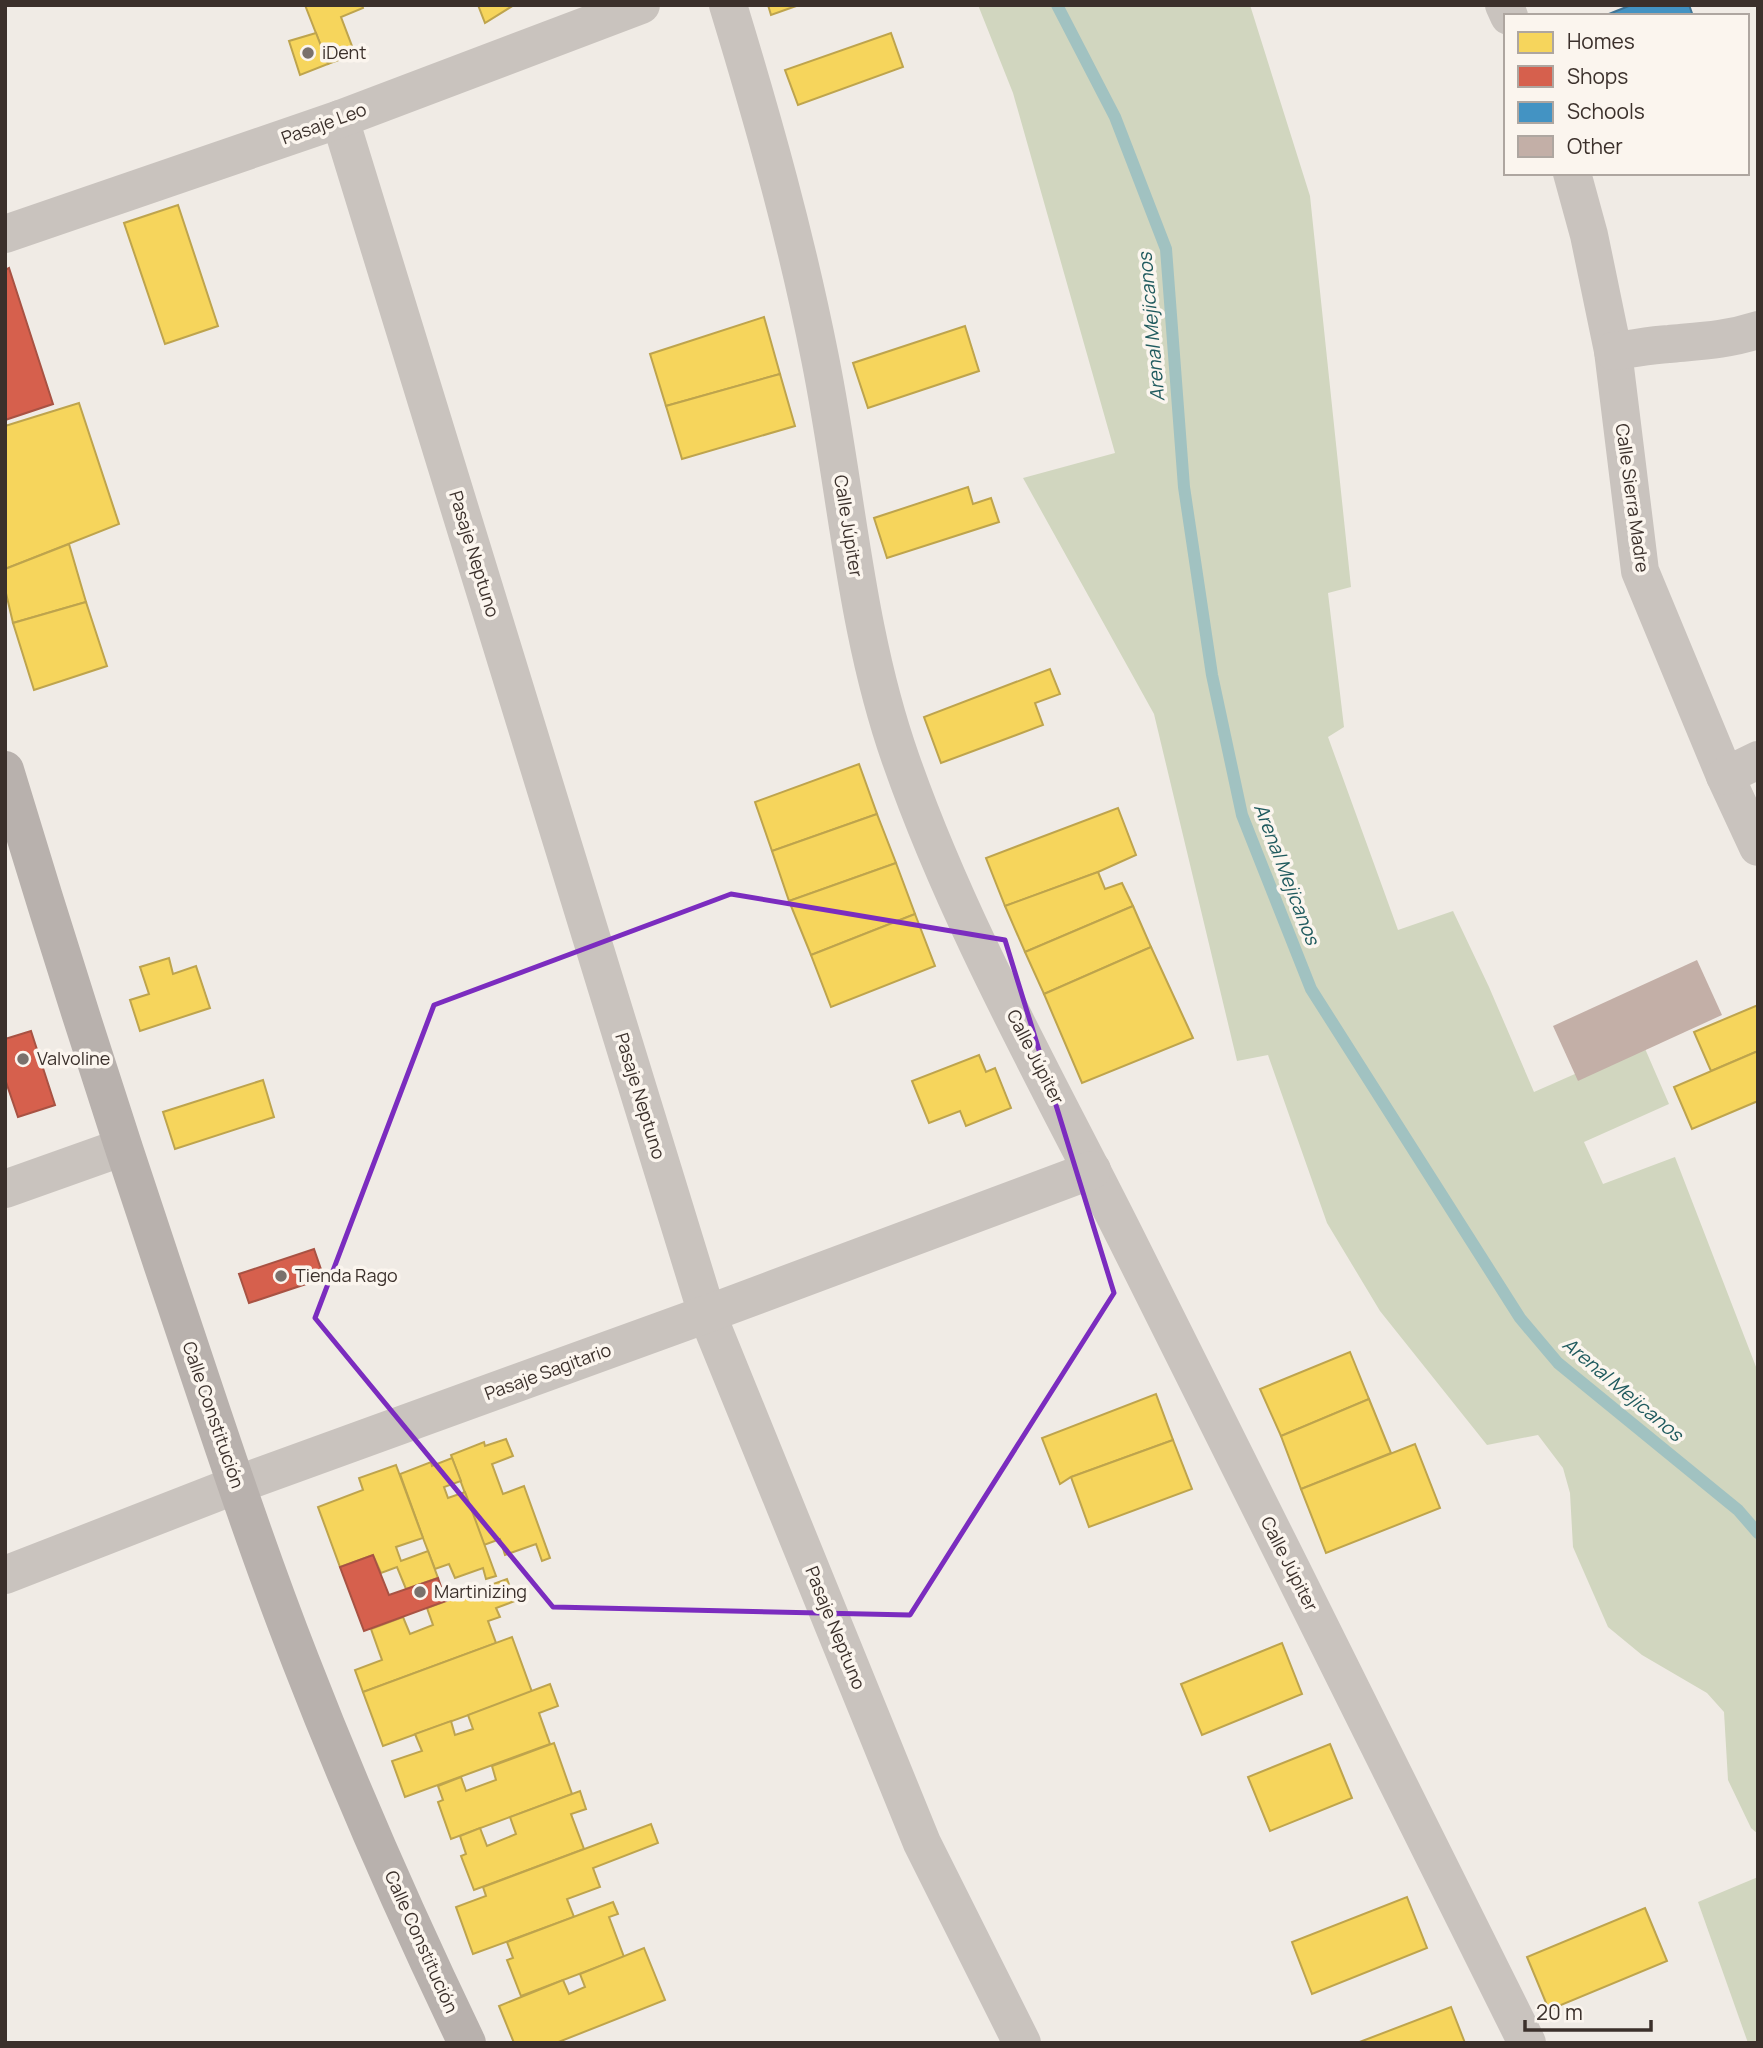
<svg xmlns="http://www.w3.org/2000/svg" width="1763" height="2048" font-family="Manrope,sans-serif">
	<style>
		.green { fill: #d1d6bf }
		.homes { fill: #f6d55c; stroke: #bea44d; stroke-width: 2 }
		.shops { fill: #d6604d; stroke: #a85243; stroke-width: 2 }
		.schools { fill: #4393c3; stroke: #417595; stroke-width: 2 }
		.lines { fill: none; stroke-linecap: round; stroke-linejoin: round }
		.stream { stroke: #a1c2c1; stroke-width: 12 }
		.building { fill: #c3afa7 }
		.minor { stroke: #c9c3be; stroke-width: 38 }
		.major { stroke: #b8b1ad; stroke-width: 38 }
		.marked { fill: none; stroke: #7b2cbf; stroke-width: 5; stroke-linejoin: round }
		.poi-dot { fill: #7a716c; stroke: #fbf5ee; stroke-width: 2.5 }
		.labels { text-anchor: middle; stroke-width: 7; stroke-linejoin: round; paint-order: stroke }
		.poi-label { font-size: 18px; fill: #3b302b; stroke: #fbf5ee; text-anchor: start }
		.street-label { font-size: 18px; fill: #3b302b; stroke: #fbf5ee }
		.water-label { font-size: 19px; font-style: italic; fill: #1f5a5e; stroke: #fbf5ee }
	</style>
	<rect width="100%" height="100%" fill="#f0ebe5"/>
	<!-- green -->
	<g class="green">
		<polygon points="978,5 1250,5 1310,196 1351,587 1328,593 1344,727 1328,737 1398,930 1453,911 1489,987 1534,1092 1643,1044 1669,1104 1584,1142 1603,1184 1675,1157 1758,1372 1758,1834 1751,1828 1728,1780 1724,1712 1707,1693 1642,1655 1608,1627 1573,1547 1570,1493 1563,1468 1538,1435 1487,1445 1380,1311 1327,1223 1268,1055 1237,1061 1154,714 1023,478 1115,453 1013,93"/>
		<polygon points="1758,1877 1758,2043 1748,2043 1698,1902"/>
	</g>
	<!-- homes -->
	<g class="homes">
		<polygon points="305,5 362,5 363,8 341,17 355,54 328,64"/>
		<polygon points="478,5 514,5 485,23"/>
		<polygon points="768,5 799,5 771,15"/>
		<polygon points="316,33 328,64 300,75 289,41"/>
		<polygon points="891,33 903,67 798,105 785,70"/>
		<polygon points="178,205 218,326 165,344 124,223"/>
		<polygon points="764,317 780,374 666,406 650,354"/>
		<polygon points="965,326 979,371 868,408 853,363"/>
		<polygon points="780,374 795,426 682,459 666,406"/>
		<polygon points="79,403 119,524 5,569 5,426"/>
		<polygon points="968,487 973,504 991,498 999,522 887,558 874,518"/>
		<polygon points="69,544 86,602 13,623 5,589 5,569"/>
		<polygon points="86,602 107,666 34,690 13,623"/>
		<polygon points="1050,669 1060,694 1035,703 1043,725 941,763 924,717"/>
		<polygon points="859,764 877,814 772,851 755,802"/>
		<polygon points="1118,808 1136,855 1098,872 1005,906 986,858"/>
		<polygon points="877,814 896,863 789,901 772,851"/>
		<polygon points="896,863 915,914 811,955 789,901"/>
		<polygon points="1098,872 1105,889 1122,883 1133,906 1025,952 1005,906"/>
		<polygon points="1133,906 1151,947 1044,994 1025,952"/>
		<polygon points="915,914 935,966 831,1007 811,955"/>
		<polygon points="1151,947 1193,1038 1082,1083 1044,994"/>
		<polygon points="169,958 173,974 196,966 210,1008 140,1031 130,1000 149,994 140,967"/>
		<polygon points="1758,1005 1758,1051 1711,1071 1694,1032"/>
		<polygon points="1758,1051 1758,1101 1692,1129 1674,1087"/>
		<polygon points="979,1055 986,1072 995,1068 1011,1108 966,1126 960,1111 929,1123 912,1081"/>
		<polygon points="263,1080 274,1117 175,1149 163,1112"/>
		<polygon points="1350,1352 1369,1399 1281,1436 1260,1389"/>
		<polygon points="1156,1394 1173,1440 1071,1477 1060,1484 1042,1438"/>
		<polygon points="1369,1399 1391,1453 1301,1489 1281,1436"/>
		<polygon points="506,1439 513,1456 492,1464 503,1494 524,1486 550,1558 542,1561 536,1544 505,1555 500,1539 484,1545 451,1455 484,1442 485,1446"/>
		<polygon points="1173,1440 1192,1489 1089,1527 1071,1477"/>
		<polygon points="1415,1444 1440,1508 1326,1553 1301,1489"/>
		<polygon points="452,1458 461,1481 444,1487 448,1498 465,1492 496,1576 486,1579 483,1568 455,1578 449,1564 435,1569 423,1538 400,1474 431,1462 432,1466"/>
		<polygon points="396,1465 423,1538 396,1547 401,1561 428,1551 438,1578 406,1589 397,1567 381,1573 373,1555 340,1567 318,1507 363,1490 359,1478"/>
		<polygon points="507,1579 515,1601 496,1608 500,1617 488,1621 496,1643 363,1692 355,1670 382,1660 371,1629 403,1617 410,1634 433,1625 427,1608"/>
		<polygon points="512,1637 532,1692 383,1746 363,1692"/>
		<polygon points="1282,1643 1302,1694 1202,1735 1181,1684"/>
		<polygon points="550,1684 558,1706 539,1713 550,1744 405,1797 392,1761 422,1751 415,1734 451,1721 455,1735 473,1729 468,1715"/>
		<polygon points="554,1743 572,1794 451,1839 438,1802 443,1800 438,1786 461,1777 466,1791 496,1780 492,1766"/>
		<polygon points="1330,1744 1352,1798 1270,1831 1248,1777"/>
		<polygon points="580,1791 586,1809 571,1814 584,1849 474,1890 461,1856 466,1854 460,1836 480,1828 487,1846 516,1834 510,1817"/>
		<polygon points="651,1824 658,1843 593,1868 600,1887 567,1899 574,1917 473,1954 456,1907 486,1896 483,1887"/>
		<polygon points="1407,1897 1427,1948 1312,1994 1292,1942"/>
		<polygon points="613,1902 618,1914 609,1917 624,1957 521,1996 507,1960 513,1958 507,1942"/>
		<polygon points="1645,1908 1667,1961 1549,2010 1527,1957"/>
		<polygon points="644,1948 665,2000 556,2043 514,2043 499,2006 563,1980 569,1994 585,1987 580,1974"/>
		<polygon points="1451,2007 1465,2043 1357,2043"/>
	</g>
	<!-- shops -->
	<g class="shops">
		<polygon points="9,268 53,404 5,420 5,270"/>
		<polygon points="31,1031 55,1105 18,1117 5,1079 5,1039"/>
		<polygon points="314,1249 324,1278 249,1303 239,1274"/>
		<polygon points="373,1555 389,1595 438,1578 446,1601 364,1631 340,1567"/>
	</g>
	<!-- schools -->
	<polygon class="schools" points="1631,5 1689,5 1693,16 1604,16"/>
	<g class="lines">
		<!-- stream -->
		<polyline class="stream" points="1057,5 1115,117 1166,249 1184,487 1212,675 1242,815 1311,989 1520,1318 1558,1363 1738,1510 1758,1533"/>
	</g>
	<!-- building -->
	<polygon class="building" points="1697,960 1722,1015 1578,1081 1553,1026"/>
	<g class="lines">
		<!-- minor -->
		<g class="minor">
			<path d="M728 5C764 123 796 237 820 358 847 492 855 630 901 760 960 929 1052 1089 1132 1250 1264 1514 1396 1779 1527 2043"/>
			<polyline points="1504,5 1509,16"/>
			<polyline points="340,119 707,1314 922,1843 1022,2043"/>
			<polyline points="1572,173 1589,235 1613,351 1640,571 1725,776 1758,847"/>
			<polyline points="5,234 340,119 641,5"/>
			<path d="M1613 351C1632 349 1650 345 1669 344 1701 341 1727 340 1758 330"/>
			<polyline points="1725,776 1758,760"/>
			<polyline points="5,1189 123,1147"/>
			<polyline points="5,1575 236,1485 707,1314 1092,1170"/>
		</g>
		<!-- major -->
		<path class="major" d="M5 770C58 946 114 1121 173 1296 214 1418 254 1542 301 1662 351 1791 407 1918 467 2043"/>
	</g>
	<!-- marked area -->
	<path class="marked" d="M731 894 1005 940 1114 1293 910 1615 553 1607 315 1318 434 1005Z"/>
	<!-- markers -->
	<g class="poi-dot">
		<circle cx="308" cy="53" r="7"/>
		<circle cx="23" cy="1059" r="7"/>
		<circle cx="281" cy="1276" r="7"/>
		<circle cx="420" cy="1592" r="7"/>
	</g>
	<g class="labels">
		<!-- poi labels -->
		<g class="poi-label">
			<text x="322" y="59">iDent</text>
			<text x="37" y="1065">Valvoline</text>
			<text x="295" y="1282">Tienda Rago</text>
			<text x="434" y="1598">Martinizing</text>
		</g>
		<!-- street labels -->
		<g class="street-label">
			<text transform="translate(324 124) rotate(-20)" y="6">Pasaje Leo</text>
			<text transform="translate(1632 498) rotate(82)" y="6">Calle Sierra Madre</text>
			<text transform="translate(848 526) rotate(81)" y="6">Calle Júpiter</text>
			<text transform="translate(474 554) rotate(73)" y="6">Pasaje Neptuno</text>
			<text transform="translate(1035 1057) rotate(63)" y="6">Calle Júpiter</text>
			<text transform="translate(640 1096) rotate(73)" y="6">Pasaje Neptuno</text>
			<text transform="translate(548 1372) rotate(-20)" y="6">Pasaje Sagitario</text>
			<text transform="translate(213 1415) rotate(71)" y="6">Calle Constitución</text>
			<text transform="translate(1289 1564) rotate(63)" y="6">Calle Júpiter</text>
			<text transform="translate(835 1628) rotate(68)" y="6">Pasaje Neptuno</text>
			<text transform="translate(421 1942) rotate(66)" y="6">Calle Constitución</text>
		</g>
		<!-- water labels -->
		<g class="water-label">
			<text transform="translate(1151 327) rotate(-95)" y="7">Arenal Mejicanos</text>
			<text transform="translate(1287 874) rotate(69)" y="7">Arenal Mejicanos</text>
			<text transform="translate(1623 1389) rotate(40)" y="7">Arenal Mejicanos</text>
		</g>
	</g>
	<!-- border -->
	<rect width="1763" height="2048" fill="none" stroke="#3b302b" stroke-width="14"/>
	<!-- legend -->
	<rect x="1504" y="14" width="245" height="161" fill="#fbf5ee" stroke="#aea6a0" stroke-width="2"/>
	<rect x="1518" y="32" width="35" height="21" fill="#f6d55c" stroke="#aea6a0" stroke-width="2"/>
	<text x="1567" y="49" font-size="21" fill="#3b302b">Homes</text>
	<rect x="1518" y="66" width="35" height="21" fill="#d6604d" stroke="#aea6a0" stroke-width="2"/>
	<text x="1567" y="84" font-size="21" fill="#3b302b">Shops</text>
	<rect x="1518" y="102" width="35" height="21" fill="#4393c3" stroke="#aea6a0" stroke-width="2"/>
	<text x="1567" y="119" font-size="21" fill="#3b302b">Schools</text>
	<rect x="1518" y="136" width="35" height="21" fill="#c3afa7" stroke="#aea6a0" stroke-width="2"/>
	<text x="1567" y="154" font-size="21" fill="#3b302b">Other</text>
	<!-- scale -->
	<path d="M1525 2020v10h126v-10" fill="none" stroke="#3b302b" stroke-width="3.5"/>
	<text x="1536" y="2020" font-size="21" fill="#3b302b" stroke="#fbf5ee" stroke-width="5" paint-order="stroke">20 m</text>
</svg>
